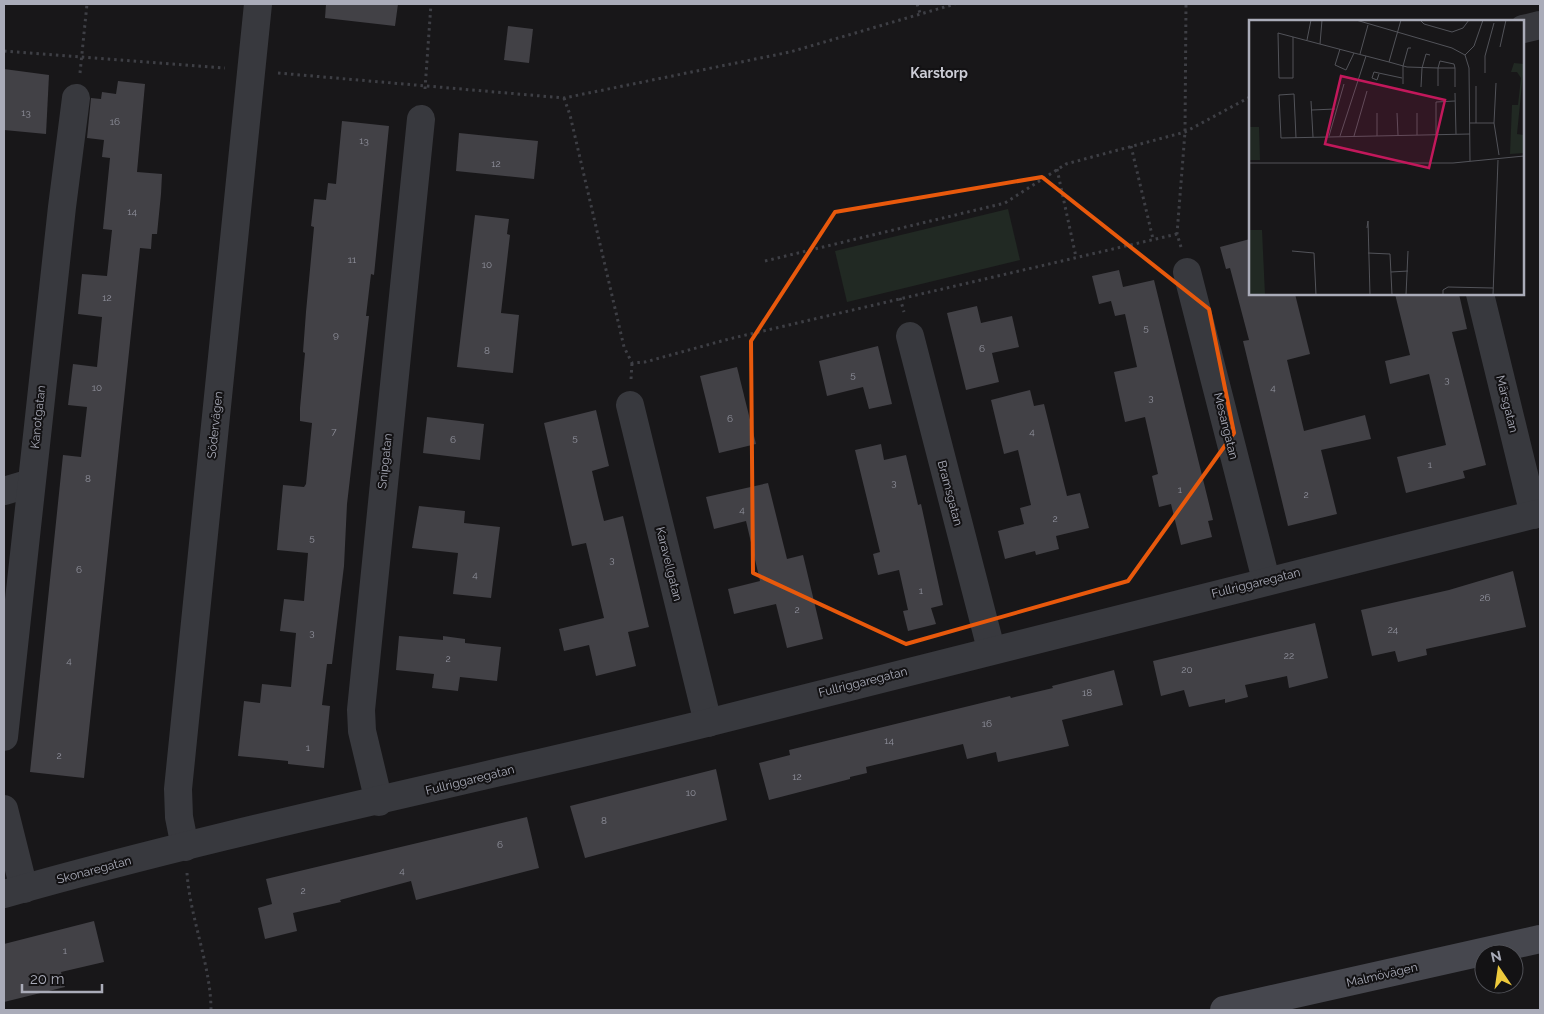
<svg xmlns="http://www.w3.org/2000/svg" width="1544" height="1014" font-family="Raleway,sans-serif">
	<style>
		.green { fill: #212923 }
		.building { fill: #424146 }
		.lines { fill: none; stroke-linecap: round; stroke-linejoin: round }
		.path { stroke: #3e3f45; stroke-width: 3; stroke-dasharray: 2.5 4; stroke-linecap: butt }
		.street { stroke: #38393e; stroke-width: 28 }
		.secondary { stroke: #46474e; stroke-width: 28 }
		.marked { fill: none; stroke: #e8590c; stroke-width: 4; stroke-linejoin: round }
		.labels { text-anchor: middle; stroke-width: 4; stroke-linejoin: round; paint-order: stroke }
		.number-label { font-size: 10px; fill: #90919c }
		.street-label { font-size: 12px; fill: #aaacb9; stroke: #131214 }
		.neighbourhood-label { font-size: 14px; font-weight: bold; fill: #cbccd5; stroke: #131214 }
		.inset-road { fill: none; stroke: #525359; stroke-width: 1 }
		.view { fill: #c2185b; fill-opacity: 0.15; stroke: #c2185b; stroke-width: 2.5 }
		.inset-edge { fill: none; stroke: #aaacb9; stroke-width: 2.5 }
	</style>
	<rect width="100%" height="100%" fill="#181719"/>
	<!-- green -->
	<polygon class="green" points="1008,209 1020,260 847,302 835,251"/>
	<!-- building -->
	<g class="building">
		<polygon points="326,4 398,4 395,26 325,18"/>
		<polygon points="508,26 533,29 529,63 504,60"/>
		<polygon points="4,69 49,75 46,134 4,130"/>
		<polygon points="118,81 145,84 137,172 162,174 161,194 157,234 152,234 151,249 140,248 84,778 30,772 63,455 81,457 87,407 68,405 73,364 97,367 102,317 78,314 82,274 107,276 112,230 103,229 110,158 102,157 104,140 87,138 91,98 101,99 102,92 116,94"/>
		<polygon points="342,121 389,126 374,275 371,274 366,316 369,316 347,504 344,566 332,664 327,664 322,705 330,706 324,768 288,764 288,761 238,756 244,701 260,703 262,684 291,687 296,633 280,631 284,599 304,601 308,553 277,550 283,485 304,487 306,484 312,423 300,421 300,408 305,353 303,352 306,312 314,227 311,226 314,199 326,200 328,183 336,184"/>
		<polygon points="459,133 538,141 534,179 456,171"/>
		<polygon points="475,215 509,219 507,234 510,235 501,313 519,315 513,373 457,367"/>
		<polygon points="1250,239 1250,294 1295,294 1310,354 1287,360 1304,431 1365,415 1371,439 1321,450 1337,514 1288,526 1243,341 1249,340 1230,268 1226,269 1220,247"/>
		<polygon points="1119,270 1123,287 1154,280 1213,520 1208,521 1212,537 1181,545 1171,504 1159,507 1152,476 1158,474 1145,417 1125,422 1114,372 1137,367 1125,314 1115,316 1111,301 1099,304 1092,276"/>
		<polygon points="1395,294 1459,294 1467,329 1452,332 1486,465 1463,471 1465,478 1406,493 1397,457 1446,445 1429,374 1390,384 1385,361 1410,355"/>
		<polygon points="977,306 981,323 1012,316 1019,347 992,353 999,382 966,390 947,313"/>
		<polygon points="878,346 892,404 869,409 863,387 827,396 819,361"/>
		<polygon points="737,367 756,444 719,453 700,376"/>
		<polygon points="1030,390 1034,406 1044,404 1067,496 1080,493 1089,528 1056,536 1059,549 1036,555 1035,551 1005,559 998,531 1024,524 1020,508 1031,505 1018,450 1004,454 991,400"/>
		<polygon points="596,410 609,466 592,471 598,497 604,521 623,516 649,627 628,632 636,666 596,676 589,645 564,651 559,629 604,618 586,543 572,546 544,423"/>
		<polygon points="427,417 484,424 480,460 423,453"/>
		<polygon points="881,444 884,460 906,455 918,505 921,504 943,605 931,608 936,624 908,631 903,611 908,610 899,570 878,575 873,554 880,552 855,450"/>
		<polygon points="768,483 787,559 803,555 823,639 787,648 776,604 734,614 728,589 760,581 746,521 714,529 706,497"/>
		<polygon points="419,506 465,511 464,523 500,527 491,598 453,594 458,553 412,548"/>
		<polygon points="1513,571 1526,627 1426,649 1427,655 1398,662 1395,651 1372,656 1361,610 1449,590"/>
		<polygon points="1315,623 1328,678 1289,688 1287,676 1245,685 1248,697 1225,703 1225,699 1189,707 1184,690 1161,696 1153,661"/>
		<polygon points="399,636 443,640 443,636 465,639 465,643 501,647 497,681 460,677 458,691 432,688 434,674 396,670"/>
		<polygon points="1114,670 1123,705 1062,720 1069,746 998,762 996,752 967,759 963,744 866,767 867,773 850,777 850,779 769,800 759,763 790,755 789,750 1010,696 1011,698 1053,688 1052,686"/>
		<polygon points="716,769 727,820 585,858 570,806"/>
		<polygon points="527,817 539,868 416,900 411,881 340,900 341,902 293,913 297,931 265,939 258,908 272,904 266,879"/>
		<polygon points="94,921 104,962 61,972 65,987 4,1002 4,944"/>
	</g>
	<g class="lines">
		<!-- path -->
		<g class="path">
			<polyline points="917,4 920,13"/>
			<polyline points="4,51 225,68"/>
			<polyline points="80,73 87,4"/>
			<polyline points="278,73 564,98 790,52 955,4"/>
			<polyline points="425,89 431,4"/>
			<polyline points="564,98 570,115 624,347 632,363 645,362 729,339 1177,234"/>
			<polyline points="1131,146 1153,239"/>
			<polyline points="1057,169 1076,257"/>
			<polyline points="1181,247 1177,234 1185,132 1186,4"/>
			<polyline points="765,261 1005,203 1066,164 1185,132 1250,97"/>
			<polyline points="900,298 904,312"/>
			<polyline points="631,379 632,363"/>
			<path d="M187 873C190 918 211 966 211 1010"/>
		</g>
		<!-- street -->
		<g class="street">
			<polyline points="1523,29 1540,25"/>
			<polyline points="1187,272 1266,580"/>
			<polyline points="1480,294 1534,515"/>
			<polyline points="910,336 991,649"/>
			<polyline points="630,405 708,723"/>
			<polyline points="4,491 31,483"/>
			<polyline points="4,737 62,207 76,98"/>
			<polyline points="379,802 362,731 361,710 421,119"/>
			<polyline points="4,809 24,889"/>
			<polyline points="185,847 179,817 178,789 258,4"/>
			<path d="M4 894C236 828 473 781 707 723 985 654 1262 581 1540 513"/>
		</g>
		<!-- secondary -->
		<polyline class="secondary" points="1224,1010 1540,939"/>
	</g>
	<!-- marked area -->
	<path class="marked" d="M1042 177 1209 309 1234 433 1128 581 906 644 753 573 751 341 835 212Z"/>
	<g class="labels">
		<!-- number labels -->
		<g class="number-label">
			<text x="26" y="116">13</text>
			<text x="115" y="125">16</text>
			<text x="364" y="144">13</text>
			<text x="496" y="167">12</text>
			<text x="132" y="215">14</text>
			<text x="352" y="263">11</text>
			<text x="487" y="268">10</text>
			<text x="107" y="301">12</text>
			<text x="1146" y="331">5</text>
			<text x="336" y="338">9</text>
			<text x="982" y="352">6</text>
			<text x="487" y="354">8</text>
			<text x="853" y="378">5</text>
			<text x="1447" y="383">3</text>
			<text x="97" y="391">10</text>
			<text x="1273" y="391">4</text>
			<text x="1151" y="401">3</text>
			<text x="730" y="422">6</text>
			<text x="334" y="435">7</text>
			<text x="1032" y="435">4</text>
			<text x="575" y="441">5</text>
			<text x="453" y="443">6</text>
			<text x="1430" y="468">1</text>
			<text x="88" y="482">8</text>
			<text x="894" y="486">3</text>
			<text x="1180" y="493">1</text>
			<text x="1306" y="498">2</text>
			<text x="742" y="513">4</text>
			<text x="1055" y="522">2</text>
			<text x="312" y="541">5</text>
			<text x="612" y="563">3</text>
			<text x="79" y="573">6</text>
			<text x="475" y="578">4</text>
			<text x="921" y="594">1</text>
			<text x="1485" y="601">26</text>
			<text x="797" y="613">2</text>
			<text x="1393" y="633">24</text>
			<text x="312" y="636">3</text>
			<text x="1289" y="659">22</text>
			<text x="448" y="662">2</text>
			<text x="69" y="664">4</text>
			<text x="1187" y="673">20</text>
			<text x="1087" y="696">18</text>
			<text x="987" y="727">16</text>
			<text x="889" y="744">14</text>
			<text x="308" y="751">1</text>
			<text x="59" y="759">2</text>
			<text x="797" y="780">12</text>
			<text x="691" y="796">10</text>
			<text x="604" y="824">8</text>
			<text x="500" y="848">6</text>
			<text x="402" y="874">4</text>
			<text x="303" y="894">2</text>
			<text x="65" y="954">1</text>
		</g>
		<!-- street labels -->
		<g class="street-label">
			<text transform="translate(1507 404) rotate(76)" y="4">Märsgatan</text>
			<text transform="translate(38 417) rotate(-84)" y="4">Kanotgatan</text>
			<text transform="translate(215 425) rotate(-84)" y="4">Södervägen</text>
			<text transform="translate(1226 426) rotate(76)" y="4">Mesangatan</text>
			<text transform="translate(385 461) rotate(-84)" y="4">Snipgatan</text>
			<text transform="translate(950 493) rotate(75)" y="4">Bramsgatan</text>
			<text transform="translate(669 564) rotate(76)" y="4">Karavellgatan</text>
			<text transform="translate(1256 583) rotate(-14)" y="4">Fullriggaregatan</text>
			<text transform="translate(863 682) rotate(-14)" y="4">Fullriggaregatan</text>
			<text transform="translate(470 780) rotate(-14)" y="4">Fullriggaregatan</text>
			<text transform="translate(94 870) rotate(-15)" y="4">Skonaregatan</text>
			<text transform="translate(1382 975) rotate(-13)" y="4">Malmövägen</text>
		</g>
		<!-- neighbourhood labels -->
		<g class="neighbourhood-label">
			<text x="939" y="78">Karstorp</text>
		</g>
	</g>
	<!-- overview -->
	<g transform="translate(1249 20)">
		<rect width="275" height="275" fill="#181719"/>
		<path d="M265 43 275 44 268 114 275 115V133L261 134 263 85H269L272 58 268 52H262ZM0 107H10L11 140H0ZM0 210H13L16 275H0Z" fill="#212923"/>
		<path class="inset-road" d="M107 0 203 28 216 35 220 48 221 141M171 0 175 4 203 12 214 8 220 0M44 17V58H30L29 13 105 33 117 36M58 20 62 0M71 24 73 0M251 27 257 0M91 29 86 45 97 50 105 33M111 34 119 5M216 35 225 26 234 0M140 42 158 47 189 48H206L205 44 191 41 189 48V66M206 48V67M236 53V36L245 3M130 54 128 60 123 58 125 52 153 58M247 63 245 103 250 135M154 64V46L159 28H162M227 66V103M172 67 173 48 177 34 181 35M206 73 207 114M62 81 64 117M63 90 86 89M128 93V116M148 93 149 115M168 93V115M221 103H245M187 115V82L206 81M80 116 95 64M91 116 117 36 140 42 152 0M105 116 118 71M47 118 45 74 30 75 32 118 221 114M0 143H204L275 136M118 208 119 201 121 275M43 231 65 233 67 275M119 233 141 234 143 275M142 252 159 251M157 275 159 231M194 275V270L199 267 244 268M244 275 249 140"/>
		<path class="view" d="M92 56 196 80 180 148 76 124Z"/>
		<rect width="275" height="275" class="inset-edge"/>
	</g>
	<!-- border -->
	<rect width="1544" height="1014" fill="none" stroke="#aaacb9" stroke-width="10"/>
	<!-- north arrow -->
	<g transform="translate(1499 969) rotate(347)"><circle r="24" fill="#131214" stroke="#4f5056"/>
	<path d="M0-4L9 19L0 12L-9 19Z" fill="#edc93c"/>
	<text y="-8" font-size="14" font-weight="bold" text-anchor="middle" fill="#aaacb9">N</text>
	</g>
	<!-- scale -->
	<path d="M22 984v8h80v-8" fill="none" stroke="#aaacb9" stroke-width="2.5"/>
	<text x="30" y="984" font-size="15" fill="#aaacb9" stroke="#131214" stroke-width="4" paint-order="stroke">20 m</text>
</svg>
